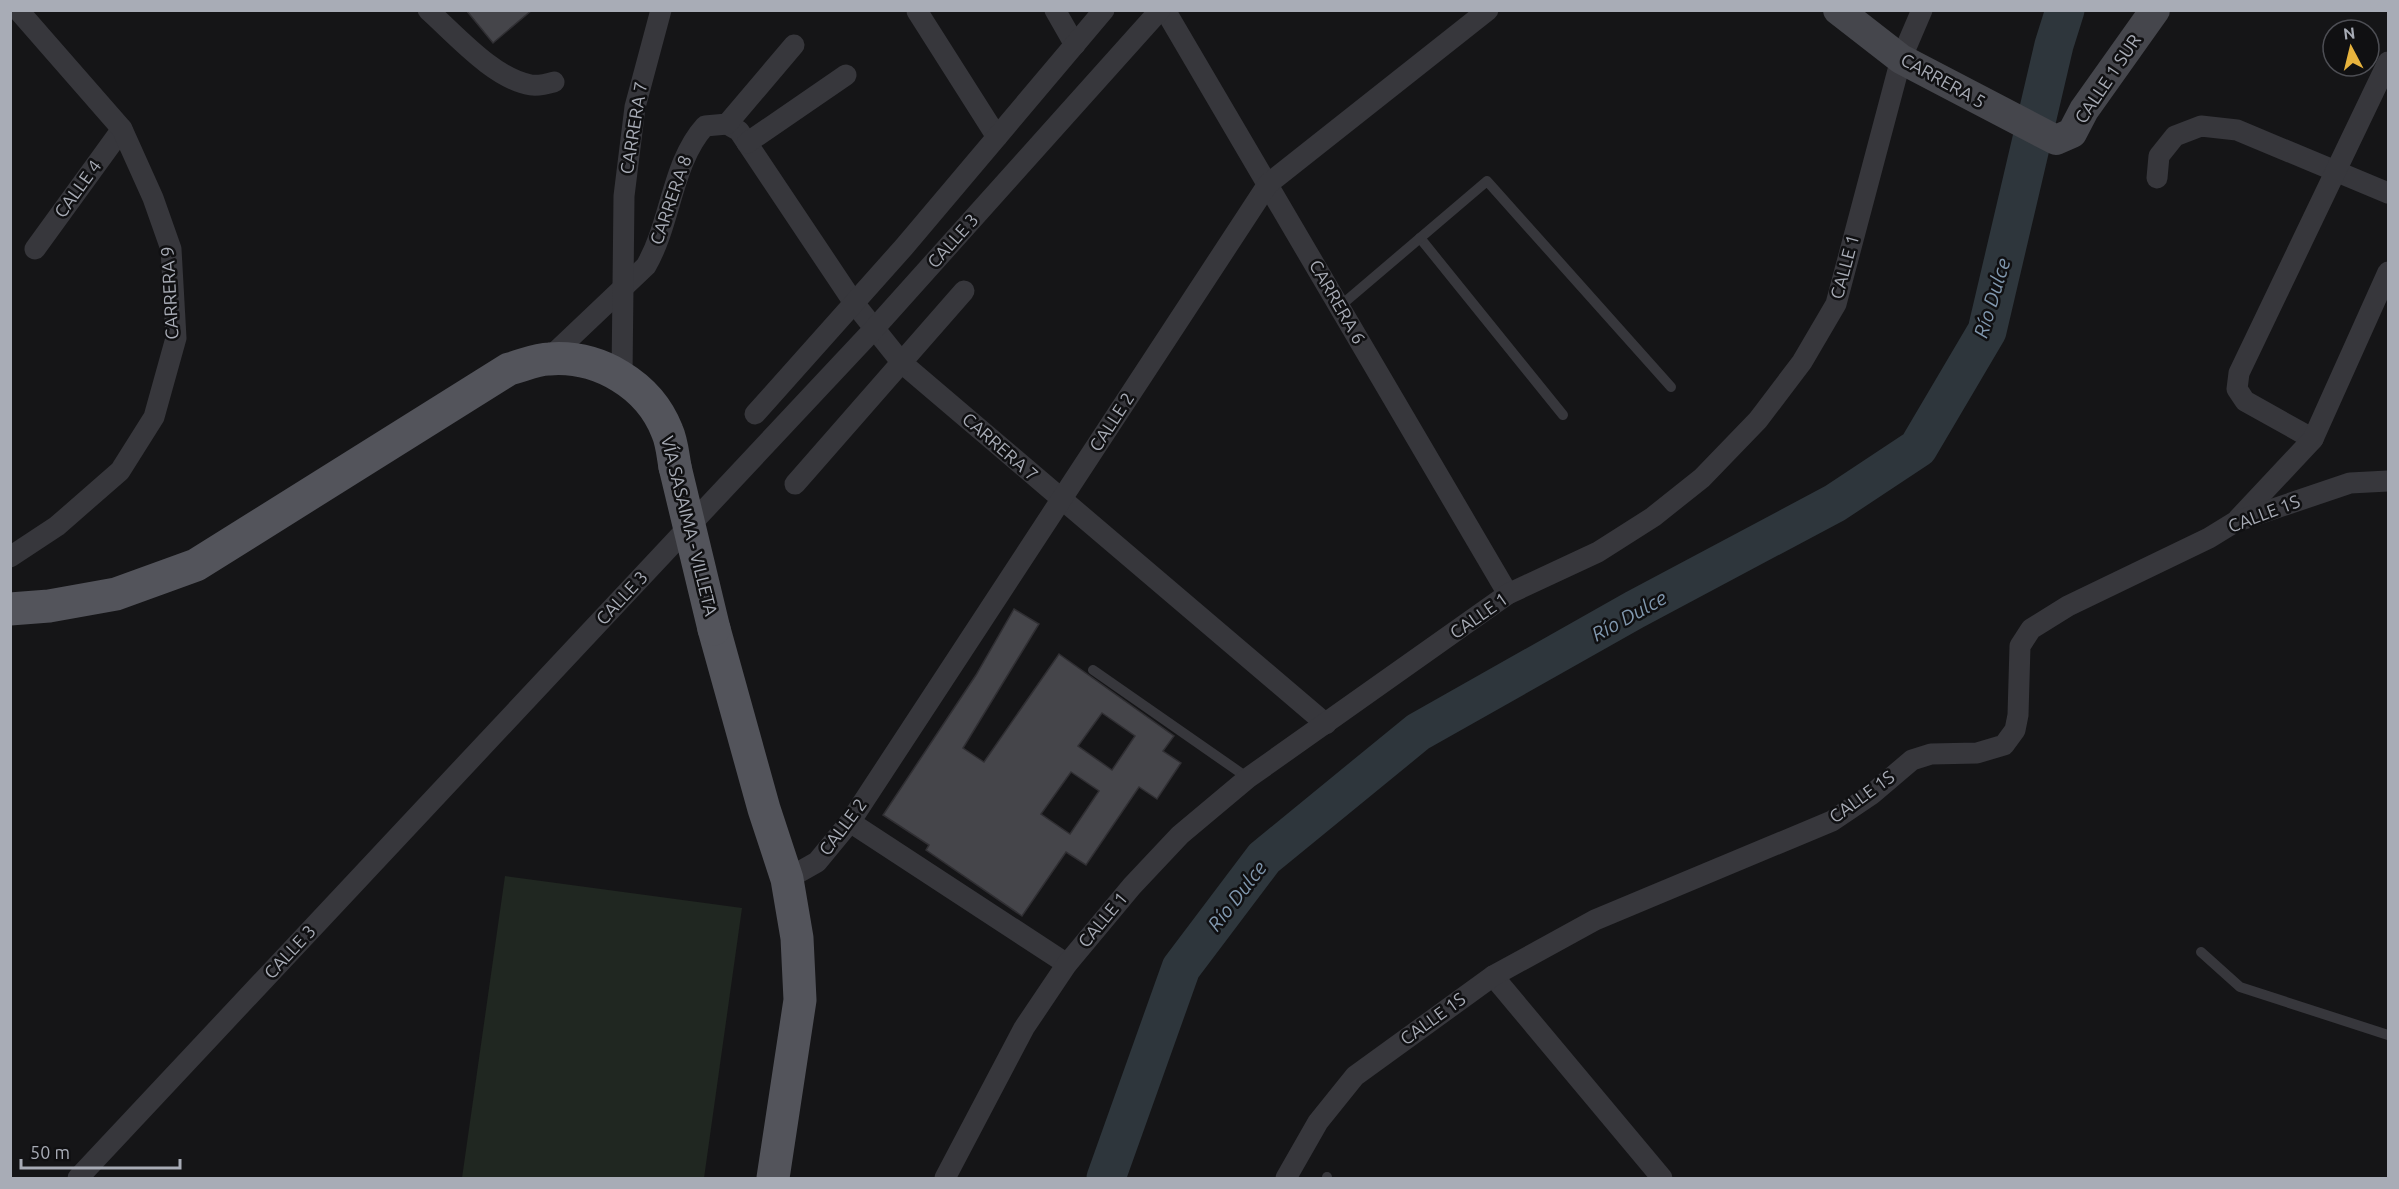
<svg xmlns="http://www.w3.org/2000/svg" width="2399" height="1189" font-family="Ubuntu,sans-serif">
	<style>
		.garden { fill: #202721 }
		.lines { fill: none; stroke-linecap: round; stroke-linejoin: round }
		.river { stroke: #2e363c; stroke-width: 39 }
		.building { fill: #45454a; stroke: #302f33; stroke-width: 1.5; fill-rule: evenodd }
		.lane { stroke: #37373c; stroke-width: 10 }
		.street { stroke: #37373c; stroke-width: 21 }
		.secondary { stroke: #45464c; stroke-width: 30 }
		.primary { stroke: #53545b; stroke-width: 33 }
		.primary-bridge { stroke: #53545b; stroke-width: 33 }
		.labels { text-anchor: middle; stroke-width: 5; stroke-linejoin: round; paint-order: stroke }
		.street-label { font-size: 18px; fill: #a8acb6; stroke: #101012 }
		.water-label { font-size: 20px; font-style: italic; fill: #8198af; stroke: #101012 }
	</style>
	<rect width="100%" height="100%" fill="#151517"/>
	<!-- garden -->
	<polygon class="garden" points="505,876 742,908 704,1178 462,1178"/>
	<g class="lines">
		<!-- river -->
		<polyline class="river" points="1106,1178 1181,968 1264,858 1418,732 1634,610 1835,503 1918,448 1987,331 2054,45 2065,10"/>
	</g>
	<!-- building -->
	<g class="building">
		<polygon points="466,10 532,10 493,43"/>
		<path d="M1014 609 1039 624 963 748 984 762 1059 654 1174 736 1163 751 1181 763 1157 799 1139 787 1086 865 1066 852 1022 916 926 850 929 845 883 815 976 675ZM1102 713 1135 736 1112 770 1078 746ZM1071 772 1099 791 1070 834 1041 814Z"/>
	</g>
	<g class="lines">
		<!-- lane -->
		<g class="lane">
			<polyline points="1420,238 1563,415"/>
			<polyline points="1339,307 1487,181 1671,387"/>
			<polyline points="1093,670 1248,778"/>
			<polyline points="2201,952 2240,987 2388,1035"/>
			<polyline points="1327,1178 1327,1177"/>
		</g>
		<!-- street -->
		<g class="street">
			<path d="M428 10C455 34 494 79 531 85 538 86 547 84 554 82"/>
			<polyline points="1055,10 1075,45"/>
			<polyline points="1165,10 1508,594"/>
			<polyline points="917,11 997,137"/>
			<polyline points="727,124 739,131 854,303 902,363 1326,724"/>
			<polyline points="747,143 846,75"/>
			<polyline points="2157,178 2159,156 2175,136 2201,126 2237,130 2388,193"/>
			<polyline points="35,249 122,129"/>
			<path d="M548 359 646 266C671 223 672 162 705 126L727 124 794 45"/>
			<polyline points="622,376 624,196 635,107 661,10"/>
			<polyline points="755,414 904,247 1104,10"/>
			<polyline points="2313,439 2245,401 2237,389 2239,373 2388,62"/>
			<polyline points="795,484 964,291"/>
			<polyline points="2238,519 2313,439 2388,272"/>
			<polyline points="10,557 57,526 120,471 154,417 176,338 171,249 153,198 122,129 18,10"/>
			<polyline points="850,822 1067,964"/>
			<polyline points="787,879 817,862 850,822 1268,184 1488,10"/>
			<polyline points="1493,976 1662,1178"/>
			<polyline points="78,1178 874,329 1160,10"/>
			<polyline points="945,1178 1024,1028 1067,964 1132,886 1180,835 1248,778 1508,594 1598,552 1653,517 1702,478 1758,420 1802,362 1836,304 1901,59 1922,10"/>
			<polyline points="1286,1178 1318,1122 1355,1076 1493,976 1595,920 1832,821 1872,794 1912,760 1931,754 1977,753 2004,745 2015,730 2018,715 2020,646 2031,629 2068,606 2209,538 2235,522 2350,483 2388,481"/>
		</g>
		<!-- secondary -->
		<polyline class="secondary" points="1838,10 1901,59 2056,140 2072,133 2084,110 2155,10"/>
		<!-- primary -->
		<g class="primary">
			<path d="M10 609 49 606 116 594 196 565 509 369C522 366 536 359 549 359 599 355 649 385 667 431 672 442 673 456 675 467"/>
			<polyline points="714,629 764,809 787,879 797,938 800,1000 773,1178"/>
		</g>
		<!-- primary-bridge -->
		<polyline class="primary-bridge" points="675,467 714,629"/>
	</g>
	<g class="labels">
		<!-- street labels -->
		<g class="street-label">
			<text transform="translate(2108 79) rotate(-56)" y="6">CALLE 1 SUR</text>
			<text transform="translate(1943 81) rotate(29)" y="6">CARRERA 5</text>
			<text transform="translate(634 128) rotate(-81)" y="6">CARRERA 7</text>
			<text transform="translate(78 189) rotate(-54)" y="6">CALLE 4</text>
			<text transform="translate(671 200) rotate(-71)" y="6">CARRERA 8</text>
			<text transform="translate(953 241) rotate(-48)" y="6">CALLE 3</text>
			<text transform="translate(1845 267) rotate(-75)" y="6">CALLE 1</text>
			<text transform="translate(170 293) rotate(-93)" y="6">CARRERA 9</text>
			<text transform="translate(1337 302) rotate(60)" y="6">CARRERA 6</text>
			<text transform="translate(1112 422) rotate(-57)" y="6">CALLE 2</text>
			<text transform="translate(1000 447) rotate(41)" y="6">CARRERA 7</text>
			<text transform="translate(2264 514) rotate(-21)" y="6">CALLE 1S</text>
			<text transform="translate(689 526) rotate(76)" y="6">VÍA SASAIMA - VILLETA</text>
			<text transform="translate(622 598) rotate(-47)" y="6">CALLE 3</text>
			<text transform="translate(1479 616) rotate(-35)" y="6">CALLE 1</text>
			<text transform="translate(1862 797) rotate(-36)" y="6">CALLE 1S</text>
			<text transform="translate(843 827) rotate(-53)" y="6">CALLE 2</text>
			<text transform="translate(1103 920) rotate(-50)" y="6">CALLE 1</text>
			<text transform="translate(290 952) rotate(-47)" y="6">CALLE 3</text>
			<text transform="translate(1433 1019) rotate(-36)" y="6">CALLE 1S</text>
		</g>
		<!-- water labels -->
		<g class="water-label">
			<text transform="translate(1992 298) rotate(-73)" y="7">Río Dulce</text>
			<text transform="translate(1629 616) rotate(-29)" y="7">Río Dulce</text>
			<text transform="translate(1237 896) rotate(-52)" y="7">Río Dulce</text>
		</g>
	</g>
	<!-- border -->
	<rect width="2399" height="1189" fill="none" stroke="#a8acb6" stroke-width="24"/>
	<!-- north arrow -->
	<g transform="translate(2351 48) rotate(353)"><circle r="28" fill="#101012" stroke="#4d4e54" stroke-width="1.5"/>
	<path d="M0-4.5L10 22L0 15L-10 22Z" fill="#e7b33d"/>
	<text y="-9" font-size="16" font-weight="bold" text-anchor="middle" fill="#a8acb6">N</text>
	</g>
	<!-- scale -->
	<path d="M21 1159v9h159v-9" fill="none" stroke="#a8acb6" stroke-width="3"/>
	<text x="30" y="1159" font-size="18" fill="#a8acb6" stroke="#101012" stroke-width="4.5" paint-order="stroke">50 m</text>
</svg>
